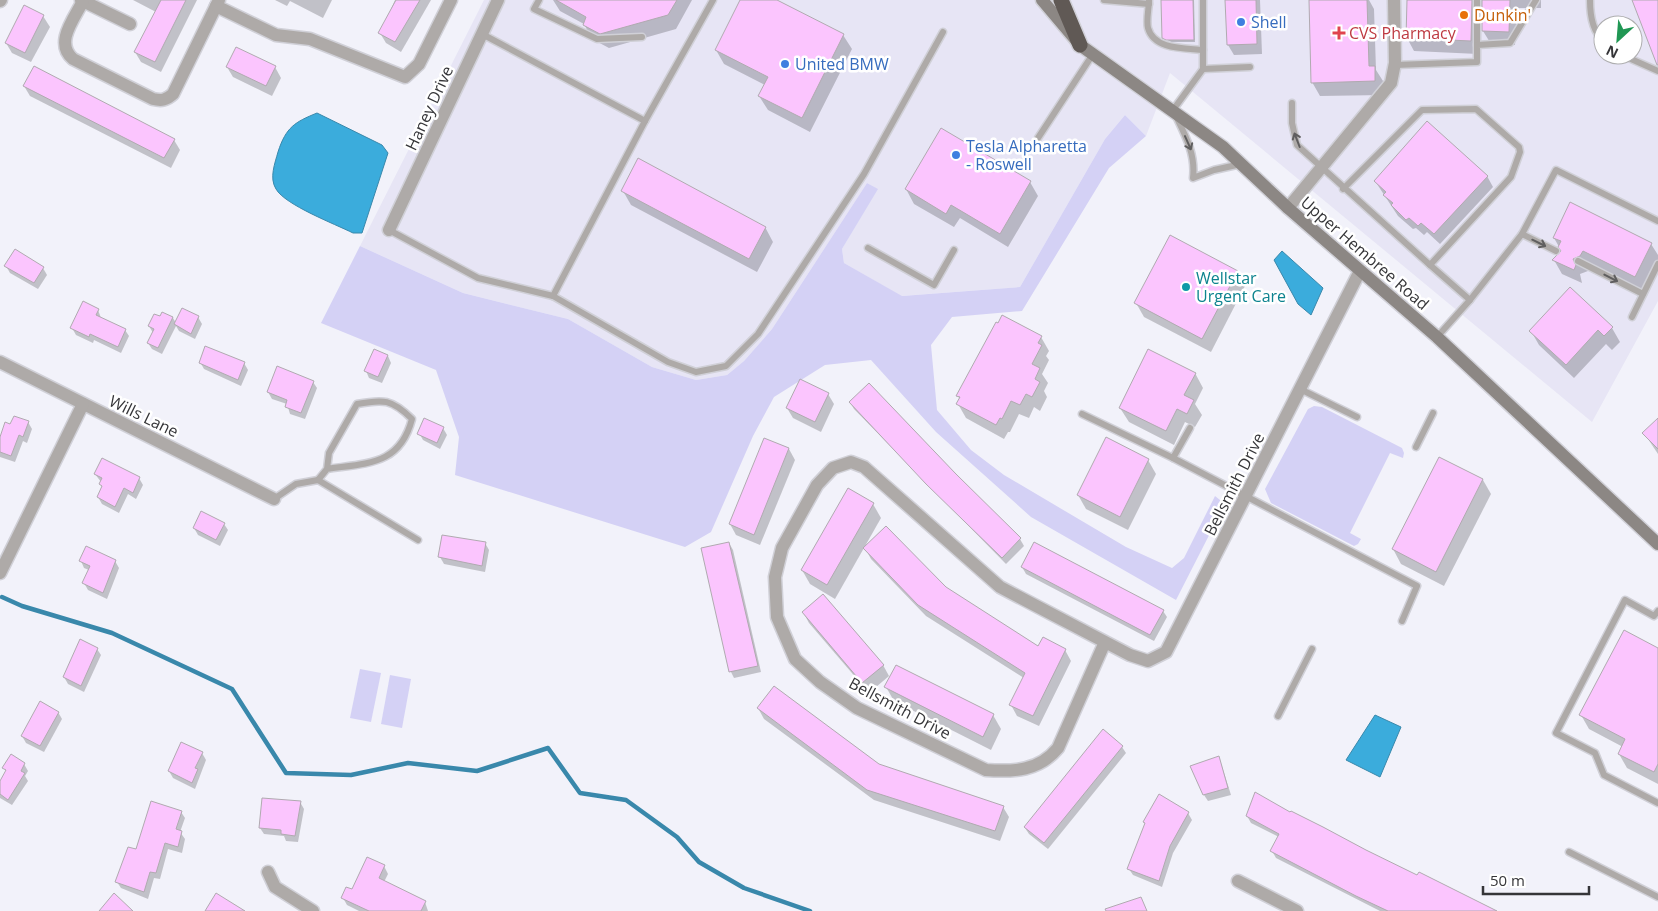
<svg xmlns="http://www.w3.org/2000/svg" width="1658" height="911" font-family="'Open Sans',sans-serif">
	<style>
		.built { fill: #e7e5f5; fill-rule: evenodd }
		.green { fill: #d4d1f5 }
		.water { fill: #3bacdc; stroke: #3988ab }
		.shadow { fill: #0003 }
		.lines { fill: none; stroke-linecap: round; stroke-linejoin: round }
		.stream { stroke: #3988ab; stroke-width: 4.5 }
		.building { fill: #fbc5fe; stroke: #b0aab0 }
		.lane-casing { stroke: #d0d0d7; stroke-width: 9 }
		.street-casing { stroke: #d0d0d7; stroke-width: 15 }
		.secondary-casing { stroke: #d0d0d7; stroke-width: 15 }
		.highway-casing { stroke: #d0d0d7; stroke-width: 18 }
		.lane { stroke: #aeaaa8; stroke-width: 6 }
		.street { stroke: #aeaaa8; stroke-width: 12 }
		.secondary { stroke: #8c8784; stroke-width: 12 }
		.highway { stroke: #605955; stroke-width: 15 }
		.oneway { stroke: #5f5e5f }
		.food-dot { fill: #e8710a; stroke: #fff; stroke-width: 2 }
		.shop-dot { fill: #3f7fe0; stroke: #fff; stroke-width: 2 }
		.health-dot { fill: #e0444e; stroke: #fff; stroke-width: 2 }
		.culture-dot { fill: #0f9aa8; stroke: #fff; stroke-width: 2 }
		.labels { text-anchor: middle; stroke-width: 5; stroke-linejoin: round; paint-order: stroke }
		.food-label { font-size: 16px; fill: #c56008; stroke: #fff; text-anchor: start }
		.shop-label { font-size: 16px; fill: #366cbe; stroke: #fff; text-anchor: start }
		.health-label { font-size: 16px; fill: #be3a42; stroke: #fff; text-anchor: start }
		.street-label { font-size: 16px; fill: #353538; stroke: #fff }
		.culture-label { font-size: 16px; fill: #0d838f; stroke: #fff; text-anchor: start }
	</style>
	<rect width="100%" height="100%" fill="#f2f2fa"/>
	<!-- built -->
	<path class="built" d="M484 0H1658V301L1592 422 1170 73 1146 136 1125 115 1105 139 1020 287 901 296 844 263 842 249 877 189 867 183 772 329 744 361 727 375 696 380 652 367 568 319 463 293 360 246ZM1603 25H1633V55H1603Z"/>
	<!-- green -->
	<g class="green">
		<polygon points="1125,115 1146,136 1109,168 1022,311 952,317 931,345 937,410 971,450 1004,475 1126,547 1172,568 1184,558 1215,496 1225,504 1176,600 1031,517 936,432 871,360 825,365 774,397 753,436 711,532 685,547 455,475 459,437 436,370 321,323 360,246 463,293 568,319 652,367 696,380 727,375 744,361 772,329 867,183 878,189 842,249 844,263 902,296 1020,287 1105,139"/>
		<polygon points="1314,406 1322,407 1402,448 1404,453 1403,458 1390,453 1350,533 1361,539 1358,544 1354,546 1271,503 1265,489 1308,409"/>
		<polygon points="360,669 381,673 371,722 350,718"/>
		<polygon points="390,675 411,679 402,728 381,724"/>
	</g>
	<!-- water -->
	<g class="water">
		<path d="M317 113 382 145 388 153 362 233H353C335 224 285 205 276 189 269 178 275 163 278 152 286 127 295 122 317 113Z"/>
		<polygon points="1282,251 1323,288 1311,315 1298,304 1274,260"/>
		<polygon points="1375,715 1401,727 1380,777 1346,760"/>
	</g>
	<!-- shadow -->
	<g class="shadow">
		<polygon points="133,0 197,0 161,72 141,62 135,52 156,12"/>
		<polygon points="275,0 332,0 323,18 290,1 287,6"/>
		<polygon points="395,0 431,0 401,52 386,43 380,33"/>
		<polygon points="553,0 692,0 676,29 609,48 592,39 584,24 560,11"/>
		<polygon points="742,0 774,0 843,35 852,49 810,132 768,110 759,96 765,85 724,64 716,50"/>
		<polygon points="1163,0 1194,0 1195,42 1171,42 1163,37"/>
		<polygon points="1227,0 1260,0 1262,54 1234,55 1228,45"/>
		<polygon points="1310,0 1369,0 1374,9 1376,70 1383,81 1383,95 1320,96 1312,82"/>
		<polygon points="1409,0 1541,0 1541,8 1517,8 1515,45 1491,44 1483,31 1483,8 1479,13 1478,54 1414,51 1407,38"/>
		<polygon points="25,7 43,16 50,27 31,62 12,53 6,43"/>
		<polygon points="227,67 275,67 281,78 272,96 233,77"/>
		<polygon points="24,86 174,140 180,150 171,168 30,96"/>
		<polygon points="1487,176 1493,187 1440,244 1427,232 1424,235 1416,228 1413,229 1398,216 1375,181"/>
		<polygon points="1030,182 1038,196 1008,247 960,218 954,227 914,204 906,189"/>
		<polygon points="623,191 765,227 773,242 757,272 631,205"/>
		<polygon points="1554,238 1651,244 1658,255 1658,261 1643,290 1591,265 1588,271 1580,274 1582,283 1562,274 1554,260 1562,252"/>
		<polygon points="15,251 43,268 47,275 38,289 10,273 6,266"/>
		<polygon points="1237,272 1245,286 1211,352 1144,317 1136,303"/>
		<polygon points="98,310 101,318 125,330 129,336 121,353 94,340 93,343 76,335 72,328"/>
		<polygon points="198,317 202,324 195,339 179,331 176,326 162,354 152,349 148,343 153,333 149,326 173,318 176,323"/>
		<polygon points="1612,328 1620,342 1612,350 1606,344 1574,378 1539,345 1531,331"/>
		<polygon points="1041,337 1049,351 1046,356 1049,360 1042,374 1048,383 1044,391 1047,397 1040,411 1034,407 1029,418 1019,414 1010,432 1008,432 1004,439 966,418 958,404 960,400 958,396"/>
		<polygon points="375,350 388,356 391,363 382,383 369,378 366,371"/>
		<polygon points="200,362 244,363 248,370 241,386 204,369"/>
		<polygon points="1195,373 1203,388 1195,404 1202,415 1195,427 1185,422 1174,445 1129,422 1120,408"/>
		<polygon points="313,382 317,388 305,419 290,414 287,404 272,399 268,392"/>
		<polygon points="828,394 834,404 821,432 793,418 787,408"/>
		<polygon points="850,402 955,475 1020,539 1024,546 1006,564 854,409"/>
		<polygon points="1658,419 1658,454 1644,433"/>
		<polygon points="28,422 32,429 27,443 23,441 15,462 0,457 0,441 11,426"/>
		<polygon points="443,428 447,435 440,449 423,440 419,433"/>
		<polygon points="765,440 789,449 795,460 760,545 736,535 730,524"/>
		<polygon points="1439,458 1483,480 1491,494 1444,586 1401,564 1393,549"/>
		<polygon points="1148,460 1156,474 1128,530 1086,509 1078,495"/>
		<polygon points="95,474 139,478 143,485 136,499 128,494 119,513 102,504 98,497 102,488 101,482"/>
		<polygon points="873,504 881,518 835,599 810,584 802,570"/>
		<polygon points="224,524 228,530 220,546 198,535 194,528"/>
		<polygon points="485,543 489,550 485,572 444,564 440,557"/>
		<polygon points="729,543 733,550 761,672 734,678 731,672"/>
		<polygon points="865,548 945,588 1039,647 1065,650 1071,661 1039,726 1017,716 1011,705 1024,678 926,616 871,559"/>
		<polygon points="81,561 115,561 119,568 107,599 88,590 84,583 89,570 84,568"/>
		<polygon points="1022,567 1163,611 1167,617 1154,641 1026,574"/>
		<polygon points="803,612 883,665 889,676 869,693 809,623"/>
		<polygon points="97,649 101,655 84,692 68,684 64,677"/>
		<polygon points="1658,651 1658,784 1627,768 1619,754 1623,747 1589,729 1581,715"/>
		<polygon points="886,687 993,715 1001,729 991,750 894,701"/>
		<polygon points="758,708 878,765 1003,807 1009,817 1000,841 874,800 764,719"/>
		<polygon points="58,712 62,719 44,752 26,743 22,736"/>
		<polygon points="1122,747 1126,753 1048,849 1029,834 1025,828"/>
		<polygon points="202,753 206,760 195,789 173,778 169,771"/>
		<polygon points="1219,757 1231,795 1208,801 1204,795"/>
		<polygon points="24,764 28,771 25,776 28,781 12,805 0,798 0,783 7,773 4,768"/>
		<polygon points="300,802 304,809 298,842 286,841 284,836 264,834 260,828"/>
		<polygon points="181,812 185,818 180,832 185,839 182,853 168,849 160,879 154,878 148,899 121,888 117,882 137,851"/>
		<polygon points="1188,813 1192,820 1173,853 1162,887 1133,875 1129,869"/>
		<polygon points="1291,814 1365,852 1494,911 1380,911 1276,858 1272,851 1279,837 1251,823 1247,816"/>
		<polygon points="384,866 388,874 384,882 425,902 428,911 359,911 347,905 343,898"/>
	</g>
	<g class="lines">
		<!-- stream -->
		<polyline class="stream" points="2,597 22,606 112,633 232,689 286,773 351,775 408,763 477,771 548,748 580,793 626,800 677,837 699,862 744,888 810,911"/>
	</g>
	<!-- building -->
	<g class="building">
		<polygon points="161,0 186,0 155,62 134,52"/>
		<polygon points="396,0 420,0 395,42 378,33"/>
		<polygon points="556,0 677,0 668,15 600,34 583,25 586,17"/>
		<polygon points="740,0 777,0 844,34 802,118 758,96 768,77 715,50"/>
		<polygon points="1161,0 1193,0 1194,40 1166,40 1162,38"/>
		<polygon points="1225,0 1256,0 1257,44 1227,45"/>
		<polygon points="1309,0 1367,0 1369,66 1375,66 1375,81 1311,83"/>
		<polygon points="1407,0 1472,0 1471,41 1406,38"/>
		<polygon points="1482,0 1510,0 1509,32 1482,31"/>
		<polygon points="1632,0 1658,0 1658,65 1657,65"/>
		<polygon points="24,5 44,15 25,53 5,43"/>
		<polygon points="236,47 276,66 266,86 226,67"/>
		<polygon points="34,66 175,139 164,158 23,86"/>
		<polygon points="1427,121 1488,176 1434,234 1421,223 1418,226 1409,218 1406,220 1391,205 1393,203 1383,195 1386,192 1374,181"/>
		<polygon points="941,128 1031,181 1000,234 951,205 946,214 905,189"/>
		<polygon points="638,158 766,227 749,259 621,191"/>
		<polygon points="1570,202 1652,243 1635,277 1583,251 1580,256 1573,259 1576,265 1574,270 1552,260 1561,251 1558,247 1561,241 1553,238"/>
		<polygon points="1170,235 1238,271 1202,339 1134,303"/>
		<polygon points="15,249 44,267 34,283 4,266"/>
		<polygon points="1570,287 1613,327 1604,336 1598,330 1566,365 1529,331"/>
		<polygon points="83,301 99,309 96,315 126,329 118,347 90,334 89,337 70,328"/>
		<polygon points="182,308 199,316 191,334 174,324"/>
		<polygon points="162,312 173,317 158,348 147,343 154,329 148,326 154,314 160,316"/>
		<polygon points="1002,315 1042,336 1038,343 1042,345 1032,364 1040,368 1035,379 1040,382 1032,397 1026,394 1020,405 1011,401 1002,419 1000,418 996,425 956,404 960,397 956,396 996,322 998,323"/>
		<polygon points="205,346 245,362 238,380 199,363"/>
		<polygon points="374,349 388,355 378,377 364,371"/>
		<polygon points="1148,349 1196,373 1184,395 1194,400 1187,414 1177,409 1166,431 1119,408"/>
		<polygon points="277,366 314,381 301,413 285,407 287,400 267,392"/>
		<polygon points="800,379 829,393 815,422 786,408"/>
		<polygon points="869,383 956,474 1021,538 1002,558 926,484 849,402"/>
		<polygon points="14,416 29,421 23,437 19,435 11,456 0,452 0,437 5,422 10,424"/>
		<polygon points="424,418 444,427 437,443 417,434"/>
		<polygon points="1658,418 1658,449 1642,433"/>
		<polygon points="1106,437 1149,459 1120,517 1077,495"/>
		<polygon points="764,438 789,448 754,535 729,524"/>
		<polygon points="1439,457 1483,479 1436,572 1392,549"/>
		<polygon points="102,458 140,477 133,493 124,488 115,507 97,497 102,486 99,484 102,478 94,474"/>
		<polygon points="848,488 874,503 827,585 801,570"/>
		<polygon points="201,511 225,523 216,540 193,528"/>
		<polygon points="886,526 946,587 1038,646 1043,637 1066,649 1033,716 1009,705 1025,673 918,605 863,548"/>
		<polygon points="442,535 486,542 482,566 438,557"/>
		<polygon points="729,542 758,666 729,672 701,548"/>
		<polygon points="1034,542 1164,610 1150,635 1021,567"/>
		<polygon points="86,546 116,560 103,593 82,583 90,566 79,561"/>
		<polygon points="823,594 884,665 862,683 802,612"/>
		<polygon points="1624,630 1658,648 1658,764 1654,772 1618,754 1625,739 1579,715"/>
		<polygon points="80,639 98,648 81,686 63,677"/>
		<polygon points="896,665 994,714 983,737 884,687"/>
		<polygon points="774,686 879,764 1004,806 995,831 867,790 757,708"/>
		<polygon points="40,701 59,712 40,746 21,736"/>
		<polygon points="1103,729 1123,746 1044,843 1024,827"/>
		<polygon points="181,742 203,752 195,768 198,769 192,783 168,771"/>
		<polygon points="11,754 25,763 21,771 25,773 8,800 0,794 0,781 6,770 2,768"/>
		<polygon points="1219,756 1228,788 1203,795 1190,766"/>
		<polygon points="1255,792 1290,812 1291,811 1323,827 1366,850 1417,875 1419,872 1497,911 1388,911 1356,896 1270,851 1279,834 1246,816"/>
		<polygon points="1159,794 1189,812 1170,846 1159,881 1127,869 1145,823 1143,822"/>
		<polygon points="262,798 301,801 295,836 281,834 281,830 259,828"/>
		<polygon points="151,801 182,811 176,829 182,831 178,847 165,843 156,873 150,872 144,892 115,882 128,847 136,849"/>
		<polygon points="367,857 385,865 379,878 426,901 421,911 369,911 341,898 346,887 352,889"/>
		<polygon points="114,893 133,911 99,911"/>
		<polygon points="216,893 245,911 205,911"/>
		<polygon points="1141,897 1147,911 1106,911 1105,909"/>
	</g>
	<g class="lines">
		<!-- lane casing -->
		<g class="lane-casing">
			<g id="lane">
				<polyline points="539,0 534,9 597,39 642,37"/>
				<polyline points="1104,0 1149,4"/>
				<path d="M1149 0C1149 8 1146 20 1148 28 1154 50 1185 48 1203 50"/>
				<path d="M1203 0V69L1173 110C1184 133 1196 153 1193 178L1214 170 1241 164"/>
				<polyline points="1477,0 1477,45"/>
				<path d="M1590 0C1590 13 1592 31 1603 40"/>
				<polyline points="482,34 645,121"/>
				<polyline points="1622,55 1658,71"/>
				<polyline points="1395,65 1477,62 1477,45 1510,43 1536,0"/>
				<polyline points="1203,69 1250,67"/>
				<polyline points="1292,103 1292,123 1297,145 1430,265 1511,177 1520,152 1519,147 1476,109 1422,110 1343,189"/>
				<polyline points="1038,138 1093,54"/>
				<polyline points="389,230 478,278 553,296 645,121 713,0"/>
				<polyline points="1522,234 1556,251"/>
				<polyline points="868,248 934,285 954,250"/>
				<polyline points="1578,261 1643,294"/>
				<polyline points="1430,265 1470,300"/>
				<polyline points="553,296 668,362 696,372 726,366 758,334 864,174 943,32"/>
				<polyline points="1632,317 1658,264"/>
				<polyline points="1437,337 1470,300 1522,234 1556,170 1658,221"/>
				<polyline points="1300,389 1357,417"/>
				<polyline points="1082,414 1173,458 1417,586 1402,621"/>
				<polyline points="1416,447 1433,413"/>
				<polyline points="1173,458 1190,428"/>
				<path d="M318 480 327 469C368 463 400 465 412 419 392 399 383 399 357 404L329 453 327 469"/>
				<polyline points="274,499 296,484 318,480 418,540"/>
				<polyline points="1658,611 1654,616 1625,600 1556,733 1595,753 1604,775 1658,803"/>
				<polyline points="1278,716 1312,649"/>
				<polyline points="1569,852 1658,897"/>
			</g>
		</g>
		<!-- street casing -->
		<g class="street-casing">
			<g id="street">
				<polyline points="81,0 130,24"/>
				<polyline points="0,1 1,0"/>
				<path d="M83 1C74 19 54 43 73 59L153 99C162 101 166 100 173 94L219 0"/>
				<polyline points="216,6 276,35 310,39 405,77 419,64 451,0"/>
				<polyline points="1288,208 1391,83 1395,63 1394,0"/>
				<polyline points="389,230 498,0"/>
				<polyline points="0,362 274,499"/>
				<polyline points="0,573 83,404"/>
				<path d="M1105 642 1058 748C1039 771 1014 772 986 770L857 708 820 682 795 659 777 617 775 577 782 548 817 485 833 468 851 462 864 467 1000 587 1130 655 1148 661 1166 652 1360 271"/>
				<polyline points="268,872 275,887 313,911"/>
				<polyline points="1238,881 1297,911"/>
			</g>
		</g>
		<!-- secondary casing -->
		<g class="secondary-casing">
			<polyline id="secondary" points="1042,0 1080,45 1223,147 1288,208 1437,337 1658,544"/>
		</g>
		<!-- highway casing -->
		<g class="highway-casing">
			<polyline id="highway" points="1061,0 1080,45"/>
		</g>
		<!-- lane -->
		<use href="#lane" class="lane"/>
		<!-- street -->
		<use href="#street" class="street"/>
		<!-- secondary -->
		<use href="#secondary" class="secondary"/>
		<!-- highway -->
		<use href="#highway" class="highway"/>
	</g>
	<!-- one-way arrows -->
	<defs><path id="oneway-shaft" d="M-6 0H5M1.5-3L5.5 0L1.5 3" fill="none" stroke-width="1.6" stroke-linecap="round" stroke-linejoin="round" transform="scale(1.25)"/></defs>
	<g class="oneway">
		<use href="#oneway-shaft" transform="translate(1297 140) rotate(-111)"/>
		<use href="#oneway-shaft" transform="translate(1188 143) rotate(66)"/>
		<use href="#oneway-shaft" transform="translate(1539 243) rotate(26)"/>
		<use href="#oneway-shaft" transform="translate(1611 278) rotate(27)"/>
	</g>
	<!-- markers -->
	<circle class="food-dot" cx="1464" cy="15" r="5"/>
	<g class="shop-dot">
		<circle cx="1241" cy="22" r="5"/>
		<circle cx="785" cy="64" r="5"/>
		<circle cx="956" cy="155" r="5"/>
	</g>
	<path class="health-dot" d="M1336.5 25.5h5v5h5v5h-5v5h-5v-5h-5v-5h5z"/>
	<circle class="culture-dot" cx="1186" cy="287" r="5"/>
	<g class="labels">
		<!-- food labels -->
		<g class="food-label">
			<text x="1474" y="21">Dunkin'</text>
		</g>
		<!-- shop labels -->
		<g class="shop-label">
			<text x="1251" y="28">Shell</text>
			<text x="795" y="70">United BMW</text>
			<text x="966" y="152">Tesla Alpharetta<tspan x="966" dy="18">- Roswell</tspan></text>
		</g>
		<!-- health labels -->
		<g class="health-label">
			<text x="1349" y="39">CVS Pharmacy</text>
		</g>
		<!-- street labels -->
		<g class="street-label">
			<text transform="translate(429 108) rotate(-65)" y="6">Haney Drive</text>
			<text transform="translate(1365 253) rotate(41)" y="6">Upper Hembree Road</text>
			<text transform="translate(144 416) rotate(26)" y="6">Wills Lane</text>
			<text transform="translate(1234 484) rotate(-63)" y="6">Bellsmith Drive</text>
			<text transform="translate(900 708) rotate(28)" y="6">Bellsmith Drive</text>
		</g>
		<!-- culture labels -->
		<g class="culture-label">
			<text x="1196" y="284">Wellstar<tspan x="1196" dy="18">Urgent Care</tspan></text>
		</g>
	</g>
	<!-- north arrow -->
	<g transform="translate(1618 40) rotate(206)"><circle r="24" fill="#ffffff" stroke="#aeaeaf"/>
	<path d="M0-4L9 19L0 12L-9 19Z" fill="#209754"/>
	<text y="-8" font-size="14" font-weight="bold" text-anchor="middle" fill="#353538">N</text>
	</g>
	<!-- scale -->
	<path d="M1483 886v8h106v-8" fill="none" stroke="#353538" stroke-width="2.5"/>
	<text x="1490" y="886" font-size="15" fill="#353538" stroke="#ffffff" stroke-width="4" paint-order="stroke">50 m</text>
</svg>
